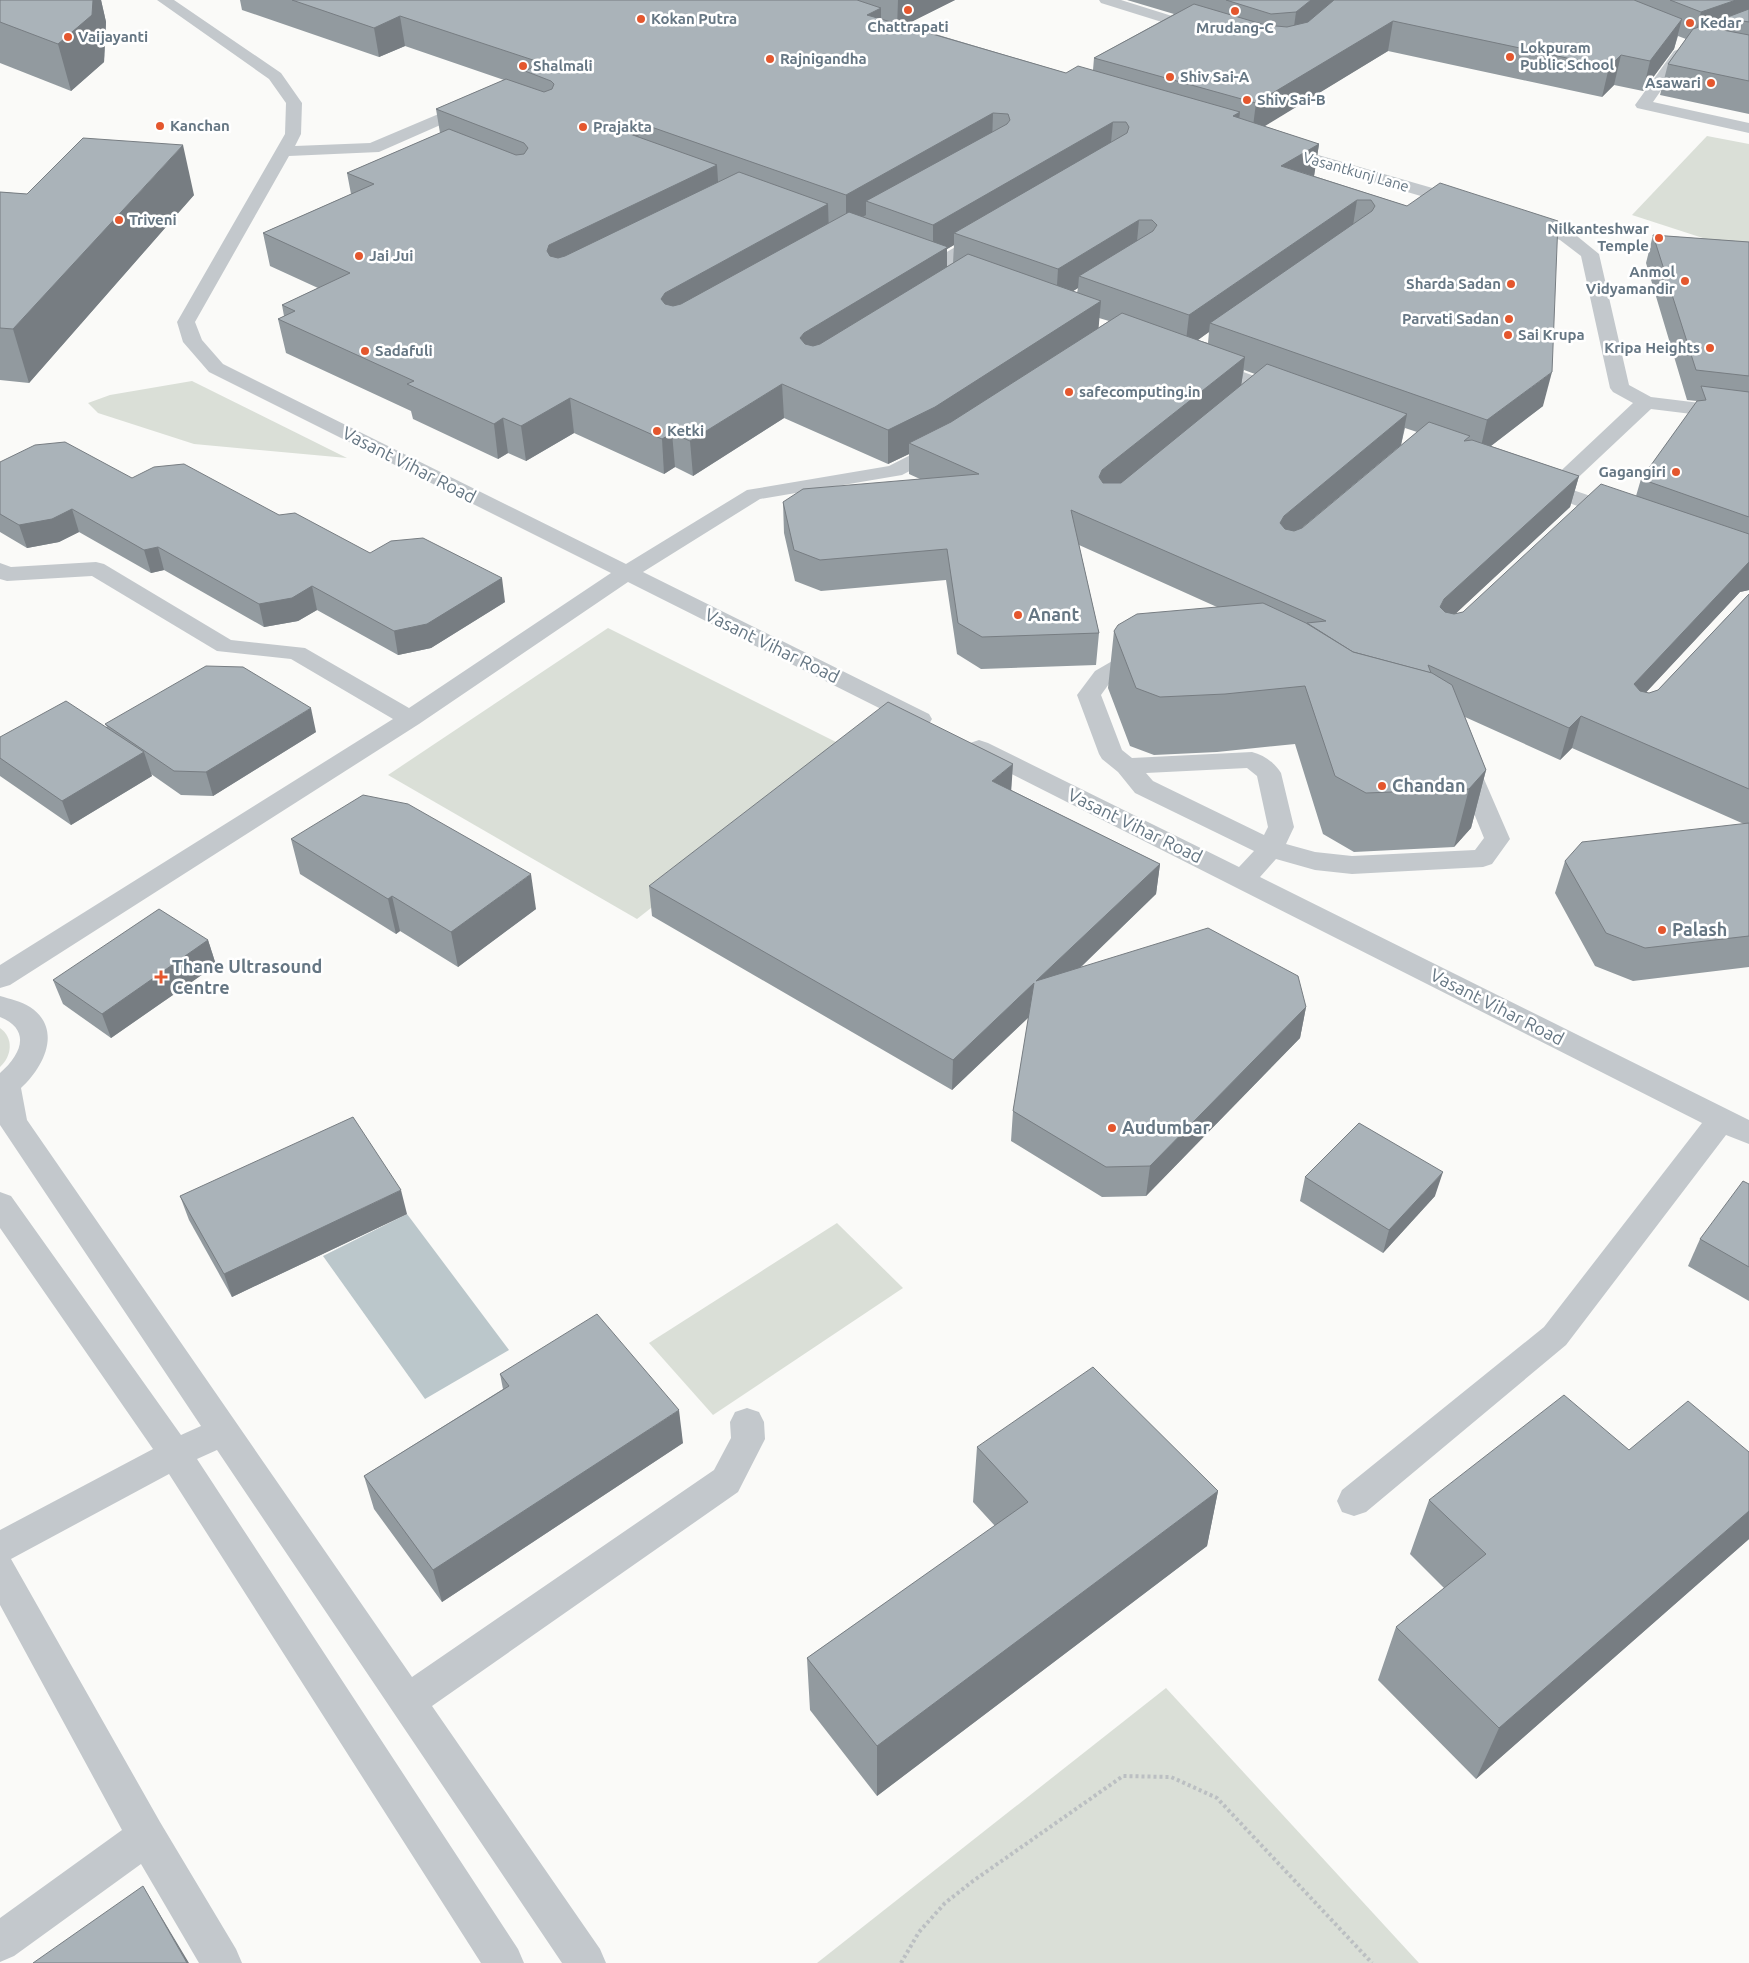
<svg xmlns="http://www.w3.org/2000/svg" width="1749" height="1963" font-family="Ubuntu,sans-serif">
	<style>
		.green { fill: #dadfd7 }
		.water { fill: #bbc7cb }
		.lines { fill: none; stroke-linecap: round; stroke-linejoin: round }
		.path { stroke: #bbbfc2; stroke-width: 4; stroke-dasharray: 3 3; stroke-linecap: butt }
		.minor { fill: #c3c8cc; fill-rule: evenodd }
		.wall { fill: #929a9f; fill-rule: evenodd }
		.shaded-wall { fill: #777d82 }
		.building { fill: #aab3b9; stroke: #777d82 }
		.poi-dot { fill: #e4572e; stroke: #fff; stroke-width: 2 }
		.labels { text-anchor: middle; stroke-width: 5; stroke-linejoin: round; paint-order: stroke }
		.far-poi-label { font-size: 15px; font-weight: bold; fill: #657683; stroke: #fff; text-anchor: start }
		.far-street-label { font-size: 15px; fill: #657683; stroke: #fff }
		.street-label { font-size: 18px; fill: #657683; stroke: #fff }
		.poi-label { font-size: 18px; font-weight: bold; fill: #657683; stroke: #fff; text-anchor: start }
	</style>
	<rect width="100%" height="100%" fill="#fafaf8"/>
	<!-- green -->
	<g class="green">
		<polygon points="1707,136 1749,144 1749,253 1632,215"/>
		<polygon points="192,381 347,458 194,444 98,413 88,403 110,395"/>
		<polygon points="608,628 852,750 637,919 388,775"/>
		<path d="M0 1028C14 1038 12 1056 0 1067Z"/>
		<polygon points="837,1223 903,1288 713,1415 649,1343"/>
		<polygon points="1166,1688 1419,1963 817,1963"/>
	</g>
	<!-- water -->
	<polygon class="water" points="407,1214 509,1350 425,1399 323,1256"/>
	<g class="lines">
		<!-- path -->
		<polyline class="path" points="901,1963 919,1932 945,1903 973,1881 1123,1776 1171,1777 1217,1798 1372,1963"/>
		<!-- minor -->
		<g class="minor">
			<polygon points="157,0 174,0 281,73 302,103 301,134 295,146 370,143 467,102 479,102 481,105 479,108 379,152 289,156 195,322 202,340 223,364 626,564 747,490 889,466 934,443 941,441 948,443 951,447 948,451 902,475 760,499 643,572 929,714 932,719 929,724 920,726 911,724 628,582 419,724 10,985 0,988 0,965 393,719 291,659 217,651 92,576 7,581 0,579 0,563 11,567 96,562 104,564 231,640 305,648 409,708 611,573 209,372 183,342 177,322 285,134 286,103 269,79"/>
			<polygon points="1099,0 1121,0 1207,27 1210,30 1207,33 1197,33 1101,3"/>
			<polygon points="1749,23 1749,33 1684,57 1653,102 1749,123 1749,133 1637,108 1635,105 1674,51"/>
			<polygon points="1280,144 1467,198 1470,202 1467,206 1461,207 1455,206 1274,153 1272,149 1274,145"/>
			<polygon points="1522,215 1572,232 1599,254 1629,385 1651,397 1749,409 1749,421 1651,409 1567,488 1626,508 1629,513 1626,518 1618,519 1610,518 1531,489 1527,485 1531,481 1538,479 1549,482 1633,403 1613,392 1610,388 1581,256 1560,240 1516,224 1513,220 1516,216"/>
			<polygon points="987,231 993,232 996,236 993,240 940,271 934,272 928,271 925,267 928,263 981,232"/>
			<polygon points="1207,359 1291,389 1294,393 1291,397 1284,399 1277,397 1200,369 1197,365 1200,361"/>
			<path d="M1141 647 1149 649 1153 654 1149 659 1111 681 1101 695 1122 750 1132 758 1252 752C1264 755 1275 763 1281 773L1294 827 1286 844 1315 852 1352 856 1475 850 1484 838 1453 762 1456 756 1465 754 1474 756 1510 839 1492 864 1483 867 1352 874 1315 870 1276 859 1260 877 1749 1120V1144L1726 1135 1566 1345 1366 1512 1354 1516 1342 1512 1337 1501 1342 1490 1544 1327 1702 1123 970 753 967 748 970 743 979 740 988 743 1239 867 1254 851 1135 793 1118 772 1102 759 1099 754 1077 695 1095 671 1133 649ZM1247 768 1257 776 1268 827 1264 835 1153 781 1146 773Z"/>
			<path d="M0 996C10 999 21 1001 30 1007 63 1029 44 1067 21 1088L27 1120 412 1677 714 1470 731 1438 730 1422 735 1412 747 1408 759 1412 764 1422 765 1439 738 1492 432 1706 600 1949 606 1963H562L217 1450 197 1459 518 1949 524 1963H481L169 1474 11 1559 160 1822 236 1949 242 1963H199L141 1864 14 1956 0 1962V1918L122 1830 0 1605V1530L153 1449 0 1228V1192L11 1196 181 1435 201 1426 0 1125V1073C21 1055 32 1030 0 1017Z"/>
		</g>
	</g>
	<!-- wall -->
	<g class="wall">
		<polygon points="0,0 101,0 106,22 104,62 71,91 0,63"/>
		<path d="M240 0H955L905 25 1066 73 1093 70 1094 58 1174 14 1127 0H1749V114L1660 95 1668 64 1686 39 1678 36 1674 49 1643 91 1614 85 1602 97 1388 51 1264 126 1319 144 1314 176 1407 206 1543 406 1491 446 1579 476 1570 507 1455 614 1463 612 1636 496 1641 479 1696 403 1697 401 1687 400 1646 263 1653 235 1749 242V590L1740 592 1646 692 1649 693 1658 690 1749 594V967L1633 981 1595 966 1555 893 1565 861 1744 824 1572 748 1560 760 1465 717 1486 770 1471 828 1454 847 1354 852 1323 834 1295 744 1217 752 1154 755 1130 746 1108 688 1114 631 1217 607 1079 545 1099 633 1096 665 981 669 957 654 946 580 821 591 795 581 784 533 783 502 920 479 909 474V454L888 464 784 418 693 476 675 467 664 474 574 433 526 461 508 453 498 459 413 419 411 411 286 353 278 319 284 316 282 305 318 288 270 266 263 233 351 194 347 173 440 133 436 109 504 80 405 46 379 57 242 10ZM954 245 953 263 947 267V249ZM1078 288 1077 293 1073 291ZM1099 318 1109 321 1098 328ZM1209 332 1208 343 1198 340 1206 334ZM1244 370 1255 374 1241 385ZM1405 428 1417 432 1302 528 1300 529 1401 445Z"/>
		<polygon points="0,192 27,194 194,195 29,383 0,380"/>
		<polygon points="0,462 132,478 279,515 370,553 505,602 431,648 398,655 317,610 298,621 264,627 164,570 151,573 79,532 59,542 27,548 0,532"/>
		<polygon points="105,724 316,732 213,796 181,795 151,774 152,776 71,825 0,776 0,737 107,727"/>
		<polygon points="1011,790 1160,864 1156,894 1080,968 1306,1007 1300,1038 1146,1196 1102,1197 1011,1141 1013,1111 1029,1017 952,1090 652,916 649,886"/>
		<polygon points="291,839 536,909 458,967 400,931 396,934 300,874"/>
		<polygon points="208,940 216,965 111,1038 63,1004 53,980"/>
		<polygon points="1305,1177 1435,1196 1383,1253 1300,1201"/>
		<polygon points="1749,1184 1749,1301 1688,1266 1700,1239"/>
		<polygon points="180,1196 407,1214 232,1297 189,1220"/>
		<polygon points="500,1374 683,1443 442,1602 374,1509 364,1476 503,1389"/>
		<polygon points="977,1447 1218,1491 1207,1546 877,1796 810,1710 807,1658 995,1526 973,1502"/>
		<polygon points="1629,1450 1749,1452 1749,1539 1476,1779 1378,1680 1396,1627 1444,1588 1410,1554 1429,1500"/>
	</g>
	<!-- shaded-wall -->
	<g class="shaded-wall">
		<polygon points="93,0 101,0 106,22 104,62 71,91 58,44"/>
		<polygon points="898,0 955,0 897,29"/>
		<polygon points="1311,0 1342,0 1292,41 1296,12"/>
		<polygon points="1736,0 1749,0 1749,22 1725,18 1721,32 1693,42 1701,12"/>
		<polygon points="881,8 881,37 867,15"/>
		<polygon points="400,16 405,46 379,57 374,28"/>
		<polygon points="1682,19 1674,49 1643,91 1650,61"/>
		<polygon points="1393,21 1388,51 1252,134 1256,103"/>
		<polygon points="1621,55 1614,85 1602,97 1609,67"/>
		<polygon points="1240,112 1236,144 1233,116"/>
		<polygon points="993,113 992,144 866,201 866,215 846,227 846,195"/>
		<polygon points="637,122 640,153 627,130 629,124"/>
		<polygon points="1113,122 1110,153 954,233 954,245 947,249 947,279 801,372 800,338 804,333 933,255 933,225"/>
		<polygon points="1319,144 1314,176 1281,166"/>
		<polygon points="183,145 194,195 29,383 13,329"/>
		<polygon points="717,165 719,197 550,284 547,251 549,245"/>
		<polygon points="1357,200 1352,232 1210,323 1209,332 1185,349 1189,315"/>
		<polygon points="828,204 829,236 663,332 661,299 665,293"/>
		<polygon points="1139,220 1136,252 1079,276 1078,288 1056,302 1058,269"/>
		<polygon points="1101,301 1098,334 934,441 909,443 909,454 888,464 888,430"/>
		<polygon points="1245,357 1241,387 1100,501 1099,477 1102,470"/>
		<polygon points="1552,372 1543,406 1479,455 1487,420"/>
		<polygon points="782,384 784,418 693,476 690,441"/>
		<polygon points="570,398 574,433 526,461 521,426"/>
		<polygon points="1407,414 1401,445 1279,547 1280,523 1284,516"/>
		<polygon points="503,418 508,453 498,459 494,424"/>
		<polygon points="672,433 675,467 664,474 662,439"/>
		<polygon points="1579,476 1570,507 1437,631 1440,607 1444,599"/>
		<polygon points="72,509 79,532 59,542 27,548 19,525"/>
		<polygon points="158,547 164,570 151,573 144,550"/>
		<polygon points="1749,562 1749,590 1740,592 1624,716 1634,684"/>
		<polygon points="502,578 505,602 431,648 398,655 394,631"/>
		<polygon points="312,586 317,610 298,621 264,627 259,604"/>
		<polygon points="311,708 316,732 213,796 206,772"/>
		<polygon points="1581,716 1572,748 1560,760 1569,728"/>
		<polygon points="144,752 152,776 71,825 62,801"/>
		<polygon points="1013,764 1011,794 992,781"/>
		<polygon points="1486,770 1471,828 1454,847 1469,789"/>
		<polygon points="1160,864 1156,894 1034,1012 1036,981"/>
		<polygon points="531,874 536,909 458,967 451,932"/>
		<polygon points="392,896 400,931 396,934 388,899"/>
		<polygon points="208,940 216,965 111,1038 102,1014"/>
		<polygon points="1034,983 1032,1014 952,1090 953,1060"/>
		<polygon points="1306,1007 1300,1038 1146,1196 1150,1166"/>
		<polygon points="1443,1172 1435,1196 1383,1253 1389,1230"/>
		<polygon points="401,1190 407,1214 232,1297 224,1274"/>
		<polygon points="679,1410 683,1443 442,1602 433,1570"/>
		<polygon points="1218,1491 1207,1546 877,1796 877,1746"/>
		<polygon points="1749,1511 1749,1539 1476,1779 1499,1728"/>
		<polygon points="143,1886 171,1933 189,1963 187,1963"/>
	</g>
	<!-- building -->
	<g class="building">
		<polygon points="0,0 93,0 92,15 58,44 0,22"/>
		<polygon points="292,0 857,0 881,8 867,15 1066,73 1078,66 1240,112 1233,116 1319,144 1281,166 1407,206 1440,183 1558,221 1552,372 1487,420 1210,323 1372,211 1375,206 1371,200 1357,200 1189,315 1079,276 1153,231 1157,225 1152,220 1139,220 1058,269 954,233 1127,133 1129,127 1126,122 1113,122 933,225 866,201 1007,124 1010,120 1008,114 993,113 846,195 637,122 629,124 627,130 630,134 717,165 549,245 547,251 550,256 558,258 565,256 739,172 828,204 665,293 661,299 665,304 673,306 681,304 849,212 948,247 804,333 800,338 805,344 813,346 820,344 968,254 1101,301 935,407 888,430 782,384 690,441 672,433 662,439 570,398 521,426 503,418 494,424 407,384 414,381 278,319 295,311 282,305 350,273 263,233 374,184 347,173 449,129 516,155 524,154 528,148 524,143 436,109 506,79 544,92 552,89 554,84 551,81 525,71 542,63 400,16 374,28"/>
		<polygon points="1226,0 1311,0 1296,12 1271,14"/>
		<polygon points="1334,0 1634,0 1682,19 1650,61 1621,55 1609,67 1393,21 1256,103 1094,58 1194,4 1265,25 1287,27 1308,22"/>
		<polygon points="1670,0 1736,0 1701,12"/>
		<polygon points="1749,9 1749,22 1725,18"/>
		<polygon points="1702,26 1749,35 1749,81 1668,64 1693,29"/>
		<polygon points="83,138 183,145 13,329 0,328 0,192 27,194"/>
		<polygon points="1653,235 1749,242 1749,376 1696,370"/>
		<polygon points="1122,313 1245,357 1102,470 1099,477 1103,483 1121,483 1267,364 1407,414 1284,516 1280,523 1285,529 1294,531 1302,528 1429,422 1470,436 1464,441 1472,440 1579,476 1444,599 1440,607 1445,612 1454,614 1463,612 1601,484 1749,534 1749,562 1634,684 1640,691 1649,693 1658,690 1749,594 1749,789 1581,716 1569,728 1428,665 1431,673 1353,652 1307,623 1326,621 1071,510 1099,633 982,637 958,623 947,549 820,560 794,550 783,502 803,489 979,474 909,443 951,422"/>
		<polygon points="1701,386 1749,392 1749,517 1641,479 1697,401 1706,400"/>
		<polygon points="65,442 132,478 154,467 184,464 279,515 295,513 370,553 391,541 423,538 502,578 427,624 394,631 312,586 292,598 259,604 158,547 144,550 72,509 52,519 19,525 0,514 0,462 35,445"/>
		<polygon points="1263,603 1306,623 1353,652 1432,673 1452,685 1486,770 1469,789 1366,793 1335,776 1305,686 1225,694 1160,697 1136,688 1114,631 1118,625 1137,614"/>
		<polygon points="206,666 243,667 311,708 206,772 174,771 105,724"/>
		<polygon points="66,701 144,752 62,801 0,758 0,737"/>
		<polygon points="888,702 1013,764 992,781 1160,864 1036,981 1208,928 1298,976 1306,1007 1150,1166 1106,1167 1013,1111 1034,983 953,1060 649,886"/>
		<polygon points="363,795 408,804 531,874 451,932 392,896 388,899 291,839"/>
		<polygon points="1749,823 1749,936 1645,948 1606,933 1565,861 1582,842"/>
		<polygon points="159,909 208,940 102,1014 53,980"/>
		<polygon points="353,1117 401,1190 224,1274 180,1196"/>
		<polygon points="1359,1123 1443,1172 1389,1230 1305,1177"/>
		<polygon points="1743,1181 1749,1184 1749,1267 1700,1239"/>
		<polygon points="597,1314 679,1410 433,1570 364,1476 509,1386 500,1374"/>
		<polygon points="1093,1367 1218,1491 877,1746 807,1658 1028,1502 977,1447"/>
		<polygon points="1564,1395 1629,1450 1688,1401 1749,1452 1749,1511 1499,1728 1396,1627 1486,1554 1429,1500"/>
		<polygon points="143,1886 187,1963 33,1963"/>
	</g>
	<!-- markers -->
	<g class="poi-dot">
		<circle cx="908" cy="10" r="5"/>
		<circle cx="1235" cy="11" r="5"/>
		<circle cx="641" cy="19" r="5"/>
		<circle cx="1690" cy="23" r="5"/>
		<circle cx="68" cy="37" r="5"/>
		<circle cx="1510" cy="57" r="5"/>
		<circle cx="770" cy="59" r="5"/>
		<circle cx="523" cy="66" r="5"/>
		<circle cx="1170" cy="77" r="5"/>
		<circle cx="1711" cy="83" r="5"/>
		<circle cx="1247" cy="100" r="5"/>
		<circle cx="160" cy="126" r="5"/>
		<circle cx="583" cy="127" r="5"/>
		<circle cx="119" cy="220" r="5"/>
		<circle cx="1659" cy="238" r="5"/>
		<circle cx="359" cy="256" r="5"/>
		<circle cx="1685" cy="281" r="5"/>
		<circle cx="1511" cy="284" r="5"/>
		<circle cx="1509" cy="319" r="5"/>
		<circle cx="1508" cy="335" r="5"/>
		<circle cx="1710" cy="348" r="5"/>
		<circle cx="365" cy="351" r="5"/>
		<circle cx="1069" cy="392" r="5"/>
		<circle cx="657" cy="431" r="5"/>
		<circle cx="1676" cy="472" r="5"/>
		<circle cx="1018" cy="615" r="5"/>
		<circle cx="1382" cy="786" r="5"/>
		<circle cx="1662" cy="930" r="5"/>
		<path d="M158.5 969.5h5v5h5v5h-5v5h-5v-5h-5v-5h5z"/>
		<circle cx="1112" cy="1128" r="5"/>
	</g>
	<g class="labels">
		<!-- far-poi labels -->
		<g class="far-poi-label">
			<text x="651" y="24">Kokan Putra</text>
			<text x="1700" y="28">Kedar</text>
			<text x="908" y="32" text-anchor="middle">Chattrapati</text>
			<text x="1235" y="33" text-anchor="middle">Mrudang-C</text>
			<text x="78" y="42">Vaijayanti</text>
			<text x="1520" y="53">Lokpuram<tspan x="1520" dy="17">Public School</tspan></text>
			<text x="780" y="64">Rajnigandha</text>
			<text x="533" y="71">Shalmali</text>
			<text x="1180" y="82">Shiv Sai-A</text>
			<text x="1701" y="88" text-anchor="end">Asawari</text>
			<text x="1257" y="105">Shiv Sai-B</text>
			<text x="170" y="131">Kanchan</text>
			<text x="593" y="132">Prajakta</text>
			<text x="129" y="225">Triveni</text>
			<text x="1649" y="234" text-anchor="end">Nilkanteshwar<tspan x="1649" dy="17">Temple</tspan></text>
			<text x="369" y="261">Jai Jui</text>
			<text x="1675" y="277" text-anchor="end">Anmol<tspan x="1675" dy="17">Vidyamandir</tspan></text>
			<text x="1501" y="289" text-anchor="end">Sharda Sadan</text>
			<text x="1499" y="324" text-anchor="end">Parvati Sadan</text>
			<text x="1518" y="340">Sai Krupa</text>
			<text x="1700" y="353" text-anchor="end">Kripa Heights</text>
			<text x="375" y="356">Sadafuli</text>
			<text x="1079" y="397">safecomputing.in</text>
			<text x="667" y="436">Ketki</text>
			<text x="1666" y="477" text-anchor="end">Gagangiri</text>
		</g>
		<!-- far-street labels -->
		<g class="far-street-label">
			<text transform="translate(1356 172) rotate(16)" y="5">Vasantkunj Lane</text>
		</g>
		<!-- street labels -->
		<g class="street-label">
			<text transform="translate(409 465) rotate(27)" y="6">Vasant Vihar Road</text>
			<text transform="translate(772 646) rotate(26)" y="6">Vasant Vihar Road</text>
			<text transform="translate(1135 826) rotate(26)" y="6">Vasant Vihar Road</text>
			<text transform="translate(1497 1007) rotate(27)" y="6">Vasant Vihar Road</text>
		</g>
		<!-- poi labels -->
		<g class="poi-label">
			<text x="1028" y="621">Anant</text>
			<text x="1392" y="792">Chandan</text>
			<text x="1672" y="936">Palash</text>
			<text x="172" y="973">Thane Ultrasound<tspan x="172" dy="21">Centre</tspan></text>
			<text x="1122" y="1134">Audumbar</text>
		</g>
	</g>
</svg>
